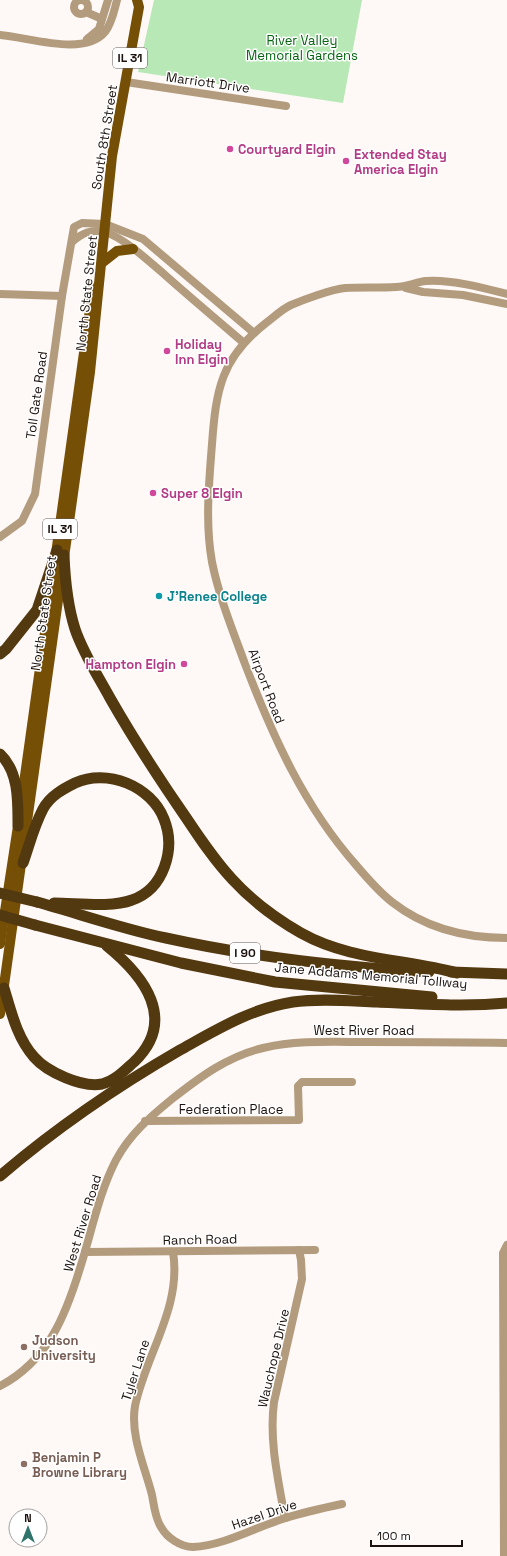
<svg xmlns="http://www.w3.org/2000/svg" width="507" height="1556" font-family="'Space Grotesk',sans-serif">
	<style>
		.green { fill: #b7e8b5 }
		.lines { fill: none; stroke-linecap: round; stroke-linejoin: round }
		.minor { stroke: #b39c7e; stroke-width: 8 }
		.major { stroke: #764f06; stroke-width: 10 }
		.highway { stroke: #533910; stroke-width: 11 }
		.highway-bridge { stroke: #533910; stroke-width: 11 }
		.hotel-dot { fill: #d1479c; stroke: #fff; stroke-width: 1.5 }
		.culture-dot { fill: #0f9aa8; stroke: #fff; stroke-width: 1.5 }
		.education-dot { fill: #8d6e63; stroke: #fff; stroke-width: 1.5 }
		.labels { text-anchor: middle; stroke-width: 3; stroke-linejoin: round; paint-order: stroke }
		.shield { fill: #fff; stroke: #5f5856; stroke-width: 1 }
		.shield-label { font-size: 12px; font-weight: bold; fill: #1b110d }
		.park-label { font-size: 13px; fill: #046410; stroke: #fff }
		.street-label { font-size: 13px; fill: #1b110d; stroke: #fff }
		.hotel-label { font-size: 13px; font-weight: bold; fill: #b23c85; stroke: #fff; text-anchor: start }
		.culture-label { font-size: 13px; font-weight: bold; fill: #0d838f; stroke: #fff; text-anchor: start }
		.education-label { font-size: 13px; font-weight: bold; fill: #785e54; stroke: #fff; text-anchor: start }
	</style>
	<rect width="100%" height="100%" fill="#fef8f6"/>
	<!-- green -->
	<polygon class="green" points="154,0 362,0 343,103 138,72"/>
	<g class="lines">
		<!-- minor -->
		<g class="minor">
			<circle cx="81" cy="7" r="7"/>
			<polyline points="86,12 102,19"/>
			<path d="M0 35C28 37 84 57 105 32 112 23 114 11 117 0"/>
			<polyline points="87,39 99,29 108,0"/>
			<polyline points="126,82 286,106"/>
			<path d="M72 242C82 233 91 229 105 232 123 237 151 263 165 275 191 298 217 320 244 343"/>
			<polyline points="406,288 423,292 463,295 507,304"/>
			<polyline points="0,294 62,296"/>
			<path d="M507 294C484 288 450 279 426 281 416 282 407 287 396 287 379 288 362 287 345 288 332 289 303 300 291 305 282 309 274 317 266 323 221 358 216 390 212 444 209 483 205 523 212 562 219 597 233 631 245 664 273 737 304 806 356 865 367 878 378 891 392 902 425 928 466 938 507 938"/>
			<polyline points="0,537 22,521 35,494 62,296 74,227 82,223 105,224 143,239 254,333"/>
			<polyline points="145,1121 299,1120 298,1086 302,1082 352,1082"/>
			<polyline points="85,1252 315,1250"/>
			<path d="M173 1252C182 1307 146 1354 135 1406 130 1436 145 1467 152 1495 154 1505 155 1518 161 1527 167 1538 181 1547 193 1547 226 1545 255 1527 286 1518 304 1512 323 1508 342 1504"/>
			<path d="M0 1386C48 1361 66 1315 81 1265 92 1230 99 1193 116 1160 130 1134 150 1117 172 1099 200 1077 228 1056 263 1048 297 1040 332 1042 367 1042 414 1042 460 1042 507 1043"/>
			<path d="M285 1518C278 1479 269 1441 274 1402L302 1279 301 1260 299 1250"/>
			<polyline points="504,1556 503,1253 507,1245"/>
		</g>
		<!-- major -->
		<g class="major">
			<polyline points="103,262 117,251 133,249"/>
			<polyline points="0,944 18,826 93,288"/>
			<polyline points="0,1014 90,372 112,156 139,7 137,0"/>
		</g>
		<!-- highway -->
		<g class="highway">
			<path d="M64 555C65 580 67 604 75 629 83 653 98 676 110 698 134 740 160 780 187 819 201 840 215 861 232 879 252 901 275 918 301 933 349 960 405 959 457 973"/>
			<polyline points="0,654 6,649 37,610 57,550"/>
			<path d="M0 754C19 772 18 801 18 826"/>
			<path d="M23 863C29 846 34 826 43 809 50 796 63 789 75 783 107 768 151 786 164 819 176 849 164 889 132 900 111 908 77 903 54 903"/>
			<path d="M37 902C80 914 123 929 166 938 252 957 341 967 429 972"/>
			<polyline points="35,925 181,963 275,982 432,997"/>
			<polyline points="451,972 507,974"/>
			<path d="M4 988C11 1011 17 1038 34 1057 47 1072 82 1088 102 1084 115 1081 125 1070 134 1062 178 1020 144 976 107 946"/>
			<path d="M0 1176C56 1128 116 1087 180 1050 216 1030 252 1008 293 1002 320 998 350 1001 377 1002 421 1004 464 1007 507 1003"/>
		</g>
		<!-- highway-bridge -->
		<g class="highway-bridge">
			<polyline points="0,893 37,902"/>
			<polyline points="0,915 35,925"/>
		</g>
	</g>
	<!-- markers -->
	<g class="hotel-dot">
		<circle cx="230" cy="149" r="4"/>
		<circle cx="346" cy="161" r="4"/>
		<circle cx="167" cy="351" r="4"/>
		<circle cx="153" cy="493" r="4"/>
		<circle cx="184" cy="664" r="4"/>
	</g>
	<circle class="culture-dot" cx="159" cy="596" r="4"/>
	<g class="education-dot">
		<circle cx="24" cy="1347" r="4"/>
		<circle cx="24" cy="1464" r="4"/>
	</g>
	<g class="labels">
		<!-- shield labels -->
		<g class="shield">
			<rect x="113" y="48" width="34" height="20" rx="3"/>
			<rect x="43" y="519" width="34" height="20" rx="3"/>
			<rect x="230" y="943" width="30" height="20" rx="3"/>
		</g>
		<g class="shield-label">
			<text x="130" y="62">IL 31</text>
			<text x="60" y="533">IL 31</text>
			<text x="245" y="957">I 90</text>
		</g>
		<!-- park labels -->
		<g class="park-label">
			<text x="302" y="45">River Valley<tspan x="302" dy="15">Memorial Gardens</tspan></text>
		</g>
		<!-- street labels -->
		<g class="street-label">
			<text transform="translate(208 82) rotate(8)" y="5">Marriott Drive</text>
			<text transform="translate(104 137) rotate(-81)" y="5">South 8th Street</text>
			<text transform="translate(86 293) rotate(-84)" y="5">North State Street</text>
			<text transform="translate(36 395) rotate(-82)" y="5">Toll Gate Road</text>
			<text transform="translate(43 613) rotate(-82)" y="5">North State Street</text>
			<text transform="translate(267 686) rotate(69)" y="5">Airport Road</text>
			<text transform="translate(371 975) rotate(5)" y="5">Jane Addams Memorial Tollway</text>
			<text x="364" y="1035">West River Road</text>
			<text x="231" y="1114">Federation Place</text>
			<text transform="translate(82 1223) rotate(-73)" y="5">West River Road</text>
			<text transform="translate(200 1239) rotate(-1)" y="5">Ranch Road</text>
			<text transform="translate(273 1358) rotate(-77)" y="5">Wauchope Drive</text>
			<text transform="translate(135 1370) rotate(-72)" y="5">Tyler Lane</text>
			<text transform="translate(264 1514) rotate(-19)" y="5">Hazel Drive</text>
		</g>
		<!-- hotel labels -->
		<g class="hotel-label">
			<text x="238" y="154">Courtyard Elgin</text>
			<text x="354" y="159">Extended Stay<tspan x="354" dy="15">America Elgin</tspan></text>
			<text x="175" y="349">Holiday<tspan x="175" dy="15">Inn Elgin</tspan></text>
			<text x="161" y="498">Super 8 Elgin</text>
			<text x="176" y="669" text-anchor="end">Hampton Elgin</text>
		</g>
		<!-- culture labels -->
		<g class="culture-label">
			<text x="167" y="601">J'Renee College</text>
		</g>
		<!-- education labels -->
		<g class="education-label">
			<text x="32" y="1345">Judson<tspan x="32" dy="15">University</tspan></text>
			<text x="32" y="1462">Benjamin P<tspan x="32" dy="15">Browne Library</tspan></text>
		</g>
	</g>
	<!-- north arrow -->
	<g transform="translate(28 1528)"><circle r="19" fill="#ffffff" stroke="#a4a09e"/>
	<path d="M0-3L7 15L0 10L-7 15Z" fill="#2e746a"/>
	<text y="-6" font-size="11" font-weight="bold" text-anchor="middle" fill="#1b110d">N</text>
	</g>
	<!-- scale -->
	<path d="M371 1540v6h91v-6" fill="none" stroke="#1b110d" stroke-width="2"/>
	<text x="377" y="1540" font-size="12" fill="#1b110d" stroke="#ffffff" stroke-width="3" paint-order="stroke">100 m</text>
</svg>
